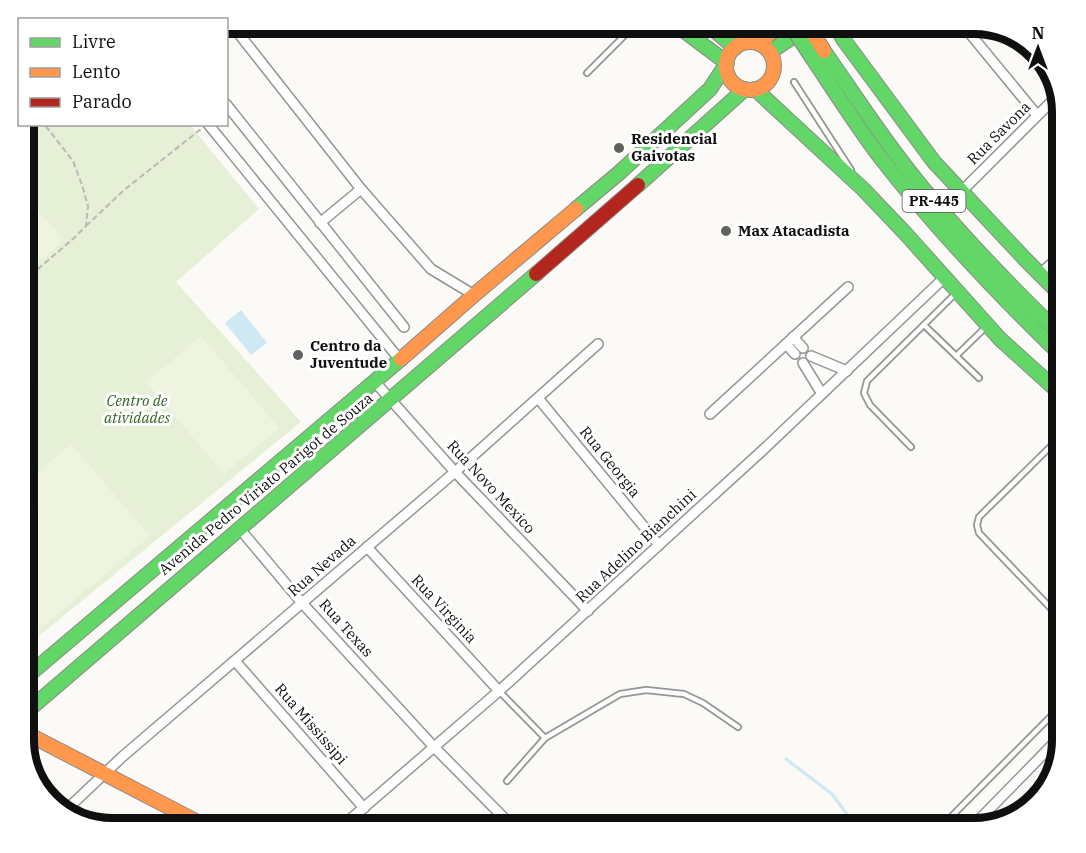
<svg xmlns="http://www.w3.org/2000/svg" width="1086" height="853" font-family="'IBM Plex Serif',serif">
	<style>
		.green { fill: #e6f0d7 }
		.pitch { fill: #eff4e1 }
		.water { fill: #cee8f4 }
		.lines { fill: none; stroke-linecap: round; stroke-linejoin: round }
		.stream { stroke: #cee8f4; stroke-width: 3 }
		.lane-casing { stroke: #959593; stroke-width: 8 }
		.street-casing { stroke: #959593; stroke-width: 12 }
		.fast-casing { stroke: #8c8b8a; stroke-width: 16 }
		.slow-casing { stroke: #8c8b8a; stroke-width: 16 }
		.jam-casing { stroke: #8c8b8a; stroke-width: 16 }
		.path { stroke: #b9b9b8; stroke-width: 2; stroke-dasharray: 6 3; stroke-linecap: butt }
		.lane { stroke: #fefefe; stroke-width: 4.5 }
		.street { stroke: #fefefe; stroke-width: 9 }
		.fast { stroke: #63d668; stroke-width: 14 }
		.slow { stroke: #ff974d; stroke-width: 14 }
		.jam { stroke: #b3261e; stroke-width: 14 }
		.fast-bridge-casing { stroke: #838280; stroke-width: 16; stroke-linecap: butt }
		.slow-bridge-casing { stroke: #838280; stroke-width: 16; stroke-linecap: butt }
		.fast-bridge { stroke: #63d668; stroke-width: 14 }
		.slow-bridge { stroke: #ff974d; stroke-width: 14 }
		.poi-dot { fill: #626160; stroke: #fff; stroke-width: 2 }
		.labels { text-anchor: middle; stroke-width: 6; stroke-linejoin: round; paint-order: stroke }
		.shield { fill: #fff; stroke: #575757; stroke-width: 1.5 }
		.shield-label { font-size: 14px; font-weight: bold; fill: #0f0f0f }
		.street-label { font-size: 15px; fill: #0f0f0f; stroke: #fff }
		.poi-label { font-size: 15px; font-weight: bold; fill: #0f0f0f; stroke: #fff; text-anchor: start }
		.park-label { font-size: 15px; font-style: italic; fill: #346423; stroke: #fff }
		.rim { fill: none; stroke: #0f0f0f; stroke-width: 8 }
	</style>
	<rect width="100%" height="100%" fill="#fbfaf6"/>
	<!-- green -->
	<polygon class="green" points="24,125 190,125 259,209 176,282 301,422 24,648"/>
	<!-- pitch -->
	<g class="pitch">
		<polygon points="24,195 64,240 24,275"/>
		<polygon points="201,336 279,428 224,474 146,382"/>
		<polygon points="71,444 150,536 37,632 24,618 24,484"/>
	</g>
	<!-- water -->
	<polygon class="water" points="241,310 267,343 251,355 225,323"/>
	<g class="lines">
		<!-- stream -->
		<polyline class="stream" points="786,759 832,794 858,829"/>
		<!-- lane casing -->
		<g class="lane-casing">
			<g id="lane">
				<polyline points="587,73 636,24"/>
				<polyline points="794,82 851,170"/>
				<polyline points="924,325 979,378"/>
				<polyline points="956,356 987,326"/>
				<polyline points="911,447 870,405 864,393 867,381 956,293"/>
				<polyline points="1062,620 979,533 977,525 979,517 1051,446 1058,444 1062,445"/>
				<polyline points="499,691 545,738"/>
				<polyline points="507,781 545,738 620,694 646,690 684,694 703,703 738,727"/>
				<polyline points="939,829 1062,705"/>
			</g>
		</g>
		<!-- street casing -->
		<g class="street-casing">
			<g id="street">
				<polyline points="253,24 239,34 361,189 431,269 474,295"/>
				<polyline points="962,24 1037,115"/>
				<polyline points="226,104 404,327"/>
				<polyline points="208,124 400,360"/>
				<polyline points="961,192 1058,95"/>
				<polyline points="320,223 361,189"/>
				<polyline points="1040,274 1062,254"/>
				<polyline points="793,337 803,348"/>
				<polyline points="786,344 795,354"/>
				<polyline points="811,356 847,371"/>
				<polyline points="803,363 822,394"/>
				<polyline points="375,382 455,472 588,611"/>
				<polyline points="538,398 659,545"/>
				<polyline points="710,414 848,287"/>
				<polyline points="239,528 302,603 434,747 515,829"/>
				<polyline points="367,547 499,691"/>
				<polyline points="235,661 364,808"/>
				<polyline points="65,811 122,757 455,472 598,344"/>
				<polyline points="339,829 499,691 764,449 945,277"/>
				<polyline points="970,829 1062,735"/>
			</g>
		</g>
		<!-- fast casing -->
		<g class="fast-casing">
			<g id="fast">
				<polyline points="707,24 735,48"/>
				<polyline points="835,24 843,39 934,162 1024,258 1062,296"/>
				<path d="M824 51C851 90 877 130 906 167 953 228 1007 283 1062 336"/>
				<polyline points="770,52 803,30"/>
				<path d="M813 59C835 92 856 125 880 157 935 228 997 293 1062 356"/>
				<polyline points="755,89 863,189 905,233 1000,339 1062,395"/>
				<polyline points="638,185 745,89"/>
				<polyline points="576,209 619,173 710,89 727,63 675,24"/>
				<polyline points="24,679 401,359"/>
				<polyline points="24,714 536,274"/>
			</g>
		</g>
		<!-- slow casing -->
		<g class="slow-casing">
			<g id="slow">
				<polyline points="751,24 760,44 779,24"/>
				<circle cx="750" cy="66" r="24"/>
				<polyline points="401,359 474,295 576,209"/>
				<polyline points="24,732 211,829"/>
			</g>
		</g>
		<!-- jam casing -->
		<g class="jam-casing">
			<polyline id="jam" points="536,274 638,185"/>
		</g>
		<!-- path -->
		<g class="path">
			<polyline points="86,226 124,190 201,129"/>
			<polyline points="24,281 74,238 86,226 88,206 82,185 73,161 49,130 43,124"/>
		</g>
		<!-- lane -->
		<use href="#lane" class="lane"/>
		<!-- street -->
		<use href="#street" class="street"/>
		<!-- fast -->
		<use href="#fast" class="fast"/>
		<!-- slow -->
		<use href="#slow" class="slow"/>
		<!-- jam -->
		<use href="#jam" class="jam"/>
		<!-- fast-bridge casing -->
		<g class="fast-bridge-casing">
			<polyline id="fast-bridge" points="790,24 813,59"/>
		</g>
		<!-- slow-bridge casing -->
		<g class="slow-bridge-casing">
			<polyline id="slow-bridge" points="807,24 824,51"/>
		</g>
		<!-- fast-bridge -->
		<use href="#fast-bridge" class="fast-bridge"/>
		<!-- slow-bridge -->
		<use href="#slow-bridge" class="slow-bridge"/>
	</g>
	<!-- markers -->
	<g class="poi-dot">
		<circle cx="619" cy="148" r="6"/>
		<circle cx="726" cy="231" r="6"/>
		<circle cx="298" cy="355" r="6"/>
	</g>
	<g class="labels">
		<!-- shield labels -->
		<rect class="shield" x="902.5" y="190" width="63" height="22" rx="4.5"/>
		<g class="shield-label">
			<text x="934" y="206">PR-445</text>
		</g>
		<!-- street labels -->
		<g class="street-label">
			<text transform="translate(999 133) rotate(-45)" y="5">Rua Savona</text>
			<text transform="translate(610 462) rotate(51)" y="5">Rua Georgia</text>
			<text transform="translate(266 484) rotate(-40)" y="5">Avenida Pedro Viriato Parigot de Souza</text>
			<text transform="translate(491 487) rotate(47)" y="5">Rua Novo Mexico</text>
			<text transform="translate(636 546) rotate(-43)" y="5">Rua Adelino Bianchini</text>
			<text transform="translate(322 566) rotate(-41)" y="5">Rua Nevada</text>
			<text transform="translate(444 609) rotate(47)" y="5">Rua Virginia</text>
			<text transform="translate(346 628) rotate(48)" y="5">Rua Texas</text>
			<text transform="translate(311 724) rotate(49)" y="5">Rua Mississipi</text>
		</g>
		<!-- poi labels -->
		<g class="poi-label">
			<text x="631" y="144">Residencial<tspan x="631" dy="17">Gaivotas</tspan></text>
			<text x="738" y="236">Max Atacadista</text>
			<text x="310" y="351">Centro da<tspan x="310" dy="17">Juventude</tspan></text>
		</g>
		<!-- park labels -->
		<g class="park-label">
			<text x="137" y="406">Centro de<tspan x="137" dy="17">atividades</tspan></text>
		</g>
	</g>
	<!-- crop -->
	<path d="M0 0H1086V853H0ZM112 34H974A78 78 0 0 1 1052 112V740A78 78 0 0 1 974 818H112A78 78 0 0 1 34 740V112A78 78 0 0 1 112 34Z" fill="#fff" fill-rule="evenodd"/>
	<path class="rim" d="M112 34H974A78 78 0 0 1 1052 112V740A78 78 0 0 1 974 818H112A78 78 0 0 1 34 740V112A78 78 0 0 1 112 34Z"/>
	<!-- legend -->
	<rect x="18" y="18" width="210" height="108" fill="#ffffff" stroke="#9f9f9f" stroke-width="1.5"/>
	<rect x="30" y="38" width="30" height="9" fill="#63d668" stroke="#9f9f9f" stroke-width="1.5"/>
	<text x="72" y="48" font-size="18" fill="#0f0f0f">Livre</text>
	<rect x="30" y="68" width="30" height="9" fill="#ff974d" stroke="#9f9f9f" stroke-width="1.5"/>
	<text x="72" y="78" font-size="18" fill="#0f0f0f">Lento</text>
	<rect x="30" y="98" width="30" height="9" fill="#b3261e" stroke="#9f9f9f" stroke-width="1.5"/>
	<text x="72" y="108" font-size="18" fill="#0f0f0f">Parado</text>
	<!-- north arrow -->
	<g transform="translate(1038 48)" stroke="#ffffff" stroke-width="4.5" paint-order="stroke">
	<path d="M0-4.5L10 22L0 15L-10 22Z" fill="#0f0f0f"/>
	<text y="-9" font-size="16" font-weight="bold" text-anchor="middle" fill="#0f0f0f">N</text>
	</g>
</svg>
